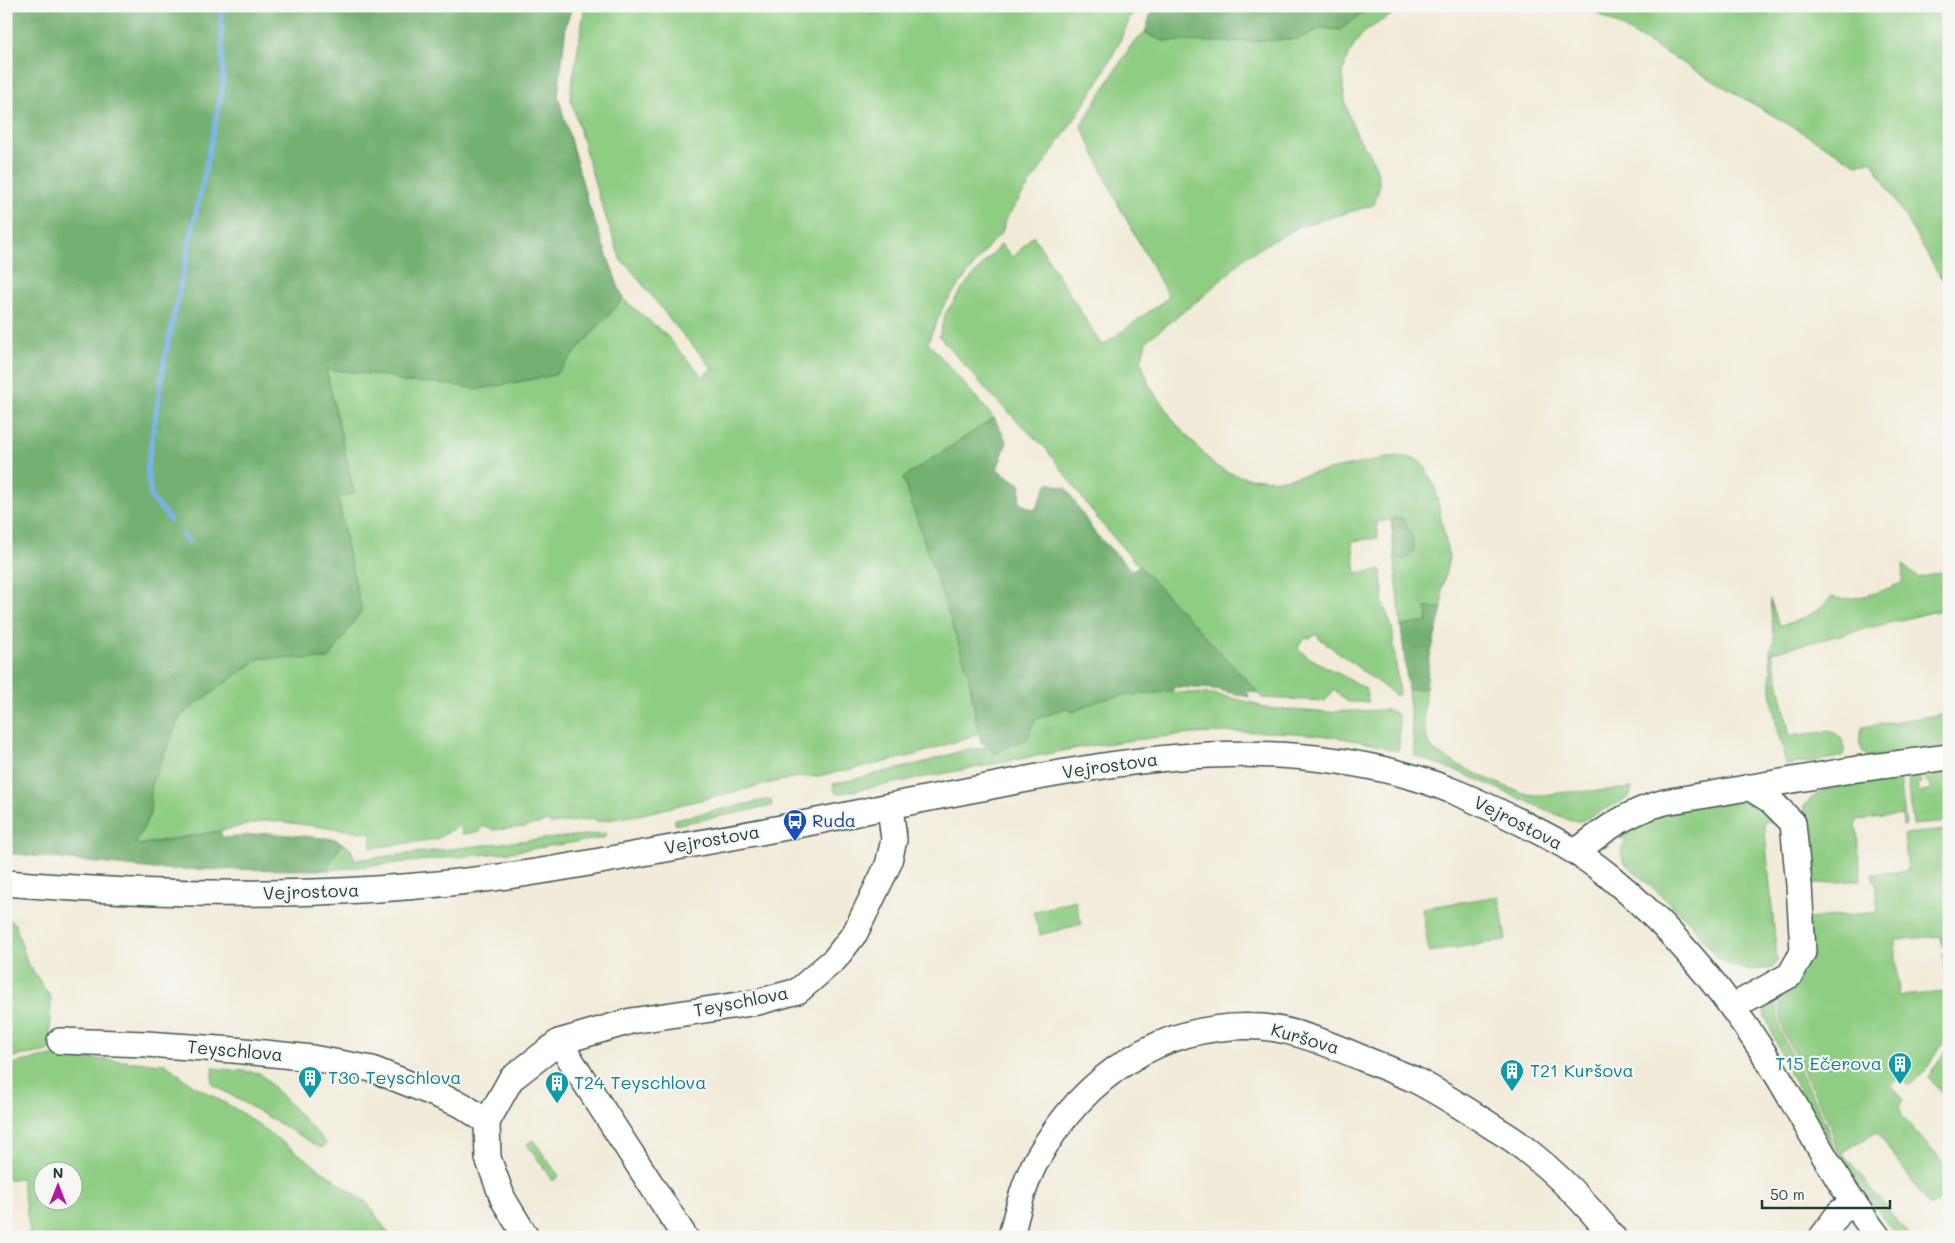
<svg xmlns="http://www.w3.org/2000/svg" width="1955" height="1243" font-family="Mali,sans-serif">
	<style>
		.green { fill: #8fcd83; stroke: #57855c; fill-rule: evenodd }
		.forest { fill: #73b071; stroke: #497652 }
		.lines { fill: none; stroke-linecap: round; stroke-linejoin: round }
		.stream { stroke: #78b2e9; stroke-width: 5 }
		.minor-casing { stroke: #3f574d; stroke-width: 28 }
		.minor { stroke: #fff; stroke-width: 25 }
		.labels { text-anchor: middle; stroke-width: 4.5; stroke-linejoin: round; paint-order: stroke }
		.street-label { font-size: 18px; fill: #1f3d34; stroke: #f6f6f2 }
		.transit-label { font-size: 18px; fill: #164399; stroke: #f6f6f2; text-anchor: start }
		.culture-label { font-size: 18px; fill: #0d838f; stroke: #f6f6f2; text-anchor: start }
	</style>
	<rect width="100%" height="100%" fill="#f6f6f2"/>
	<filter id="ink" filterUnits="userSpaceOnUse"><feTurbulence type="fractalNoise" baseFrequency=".02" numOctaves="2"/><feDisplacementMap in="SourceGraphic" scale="10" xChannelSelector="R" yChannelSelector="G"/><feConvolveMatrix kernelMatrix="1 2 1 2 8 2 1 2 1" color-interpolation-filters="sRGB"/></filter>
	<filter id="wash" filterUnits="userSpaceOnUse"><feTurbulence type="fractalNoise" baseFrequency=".0096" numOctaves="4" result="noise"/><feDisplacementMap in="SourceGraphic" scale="20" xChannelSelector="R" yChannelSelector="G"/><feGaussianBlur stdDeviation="1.12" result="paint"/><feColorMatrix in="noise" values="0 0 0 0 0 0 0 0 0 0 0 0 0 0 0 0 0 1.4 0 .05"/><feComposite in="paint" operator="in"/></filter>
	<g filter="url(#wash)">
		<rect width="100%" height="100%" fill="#f2ebd9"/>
		<!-- green -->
		<g class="green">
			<path d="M585 6H1135C1105 85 1050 152 1004 222 1005 231 998 237 991 243L944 305 928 342 994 418 903 478 968 672 978 734 915 755 872 765 818 776 791 778 643 814 597 822 596 819 550 824 549 821 525 827 493 830 489 827H481L479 832 462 834 460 825 437 839 371 848V833L268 820 220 831 135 845 150 814 151 784 181 715 260 658 329 659 347 548 338 497 354 492 326 369 393 377 401 382 437 383 479 389 555 375 623 299 665 334 703 377 712 368 673 323 628 266 621 261 597 191 570 96Z"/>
			<path d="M1372 6H1404C1392 16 1368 27 1360 37 1354 46 1346 57 1344 68 1340 90 1348 119 1359 138 1367 152 1379 166 1379 183 1379 190 1376 198 1374 205L1301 226 1270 242 1246 257 1205 295 1151 337 1146 342 1141 361 1149 385 1176 424 1215 466 1230 473 1247 478 1279 480 1398 456 1416 459 1425 467 1435 488 1449 558 1442 589V608H1427L1428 622 1401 626 1391 520 1377 522 1378 538 1352 541 1356 573 1381 570 1383 593 1382 602 1392 627 1399 694 1396 696 1319 638 1317 634 1311 638H1305L1297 647 1308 657 1365 688 1369 702H1348L1334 690 1325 701 1263 698 1136 563 1100 522 1047 450 990 394 939 336 946 312 965 285 1001 244 1013 258 1033 235 1102 346 1169 297 1120 208 1081 125 1132 44 1145 33 1164 41 1223 42 1298 39 1322 28 1340 30Z"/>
			<polygon points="1585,6 1949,6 1949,291 1871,160 1858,165"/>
			<path d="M1903 565 1918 578 1949 571V608L1772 652 1790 736 1831 731C1842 736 1848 745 1842 757L1785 765 1783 748 1777 731 1771 690 1770 651 1774 641 1770 599 1779 625C1800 623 1817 612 1832 597 1854 603 1881 591 1902 583Z"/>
			<path d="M1426 688C1423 706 1421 732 1432 748 1440 759 1518 794 1533 795 1545 796 1559 792 1571 792 1592 791 1611 790 1632 788L1629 797 1581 821H1571L1462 773 1415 756 1408 690Z"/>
			<path d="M1172 692 1214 694 1253 703 1264 708 1319 712 1387 710 1394 712 1399 718V748L1397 751C1300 720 1178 732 1078 748L836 794 833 784 919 764 971 748 978 749 988 746 995 754 1011 745 1026 741 1035 720 1065 708 1074 712C1103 694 1139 694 1172 692Z"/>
			<path d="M1949 713V749L1867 757C1859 749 1857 737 1863 727Z"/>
			<polygon points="1946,773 1949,822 1913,825 1908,779 1920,777 1921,783 1917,784 1919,793 1931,790 1929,782 1926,782 1925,776"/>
			<polygon points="1900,778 1906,825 1903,826 1902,815 1856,820 1861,880 1807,885 1801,822 1804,807 1808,801 1825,789"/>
			<polygon points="771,799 772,806 675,825 675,819"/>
			<path d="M1749 800 1768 810 1772 821 1764 822 1777 961 1772 968C1757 970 1741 971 1727 964 1712 956 1702 936 1691 924 1670 902 1645 882 1623 861L1621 849 1626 843 1619 837C1653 808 1706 806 1749 800Z"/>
			<polygon points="1949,830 1949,946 1942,946 1941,936 1895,940 1899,996 1946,992 1943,954 1949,953 1949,1033 1926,1070 1909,1086 1900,1077 1891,1085 1900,1094 1903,1100 1899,1106 1903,1117 1949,1170 1949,1194 1930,1206 1877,1132 1842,1152 1910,1237 1897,1237 1861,1187 1836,1148 1830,1124 1783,1032 1778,990 1806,919 1878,912 1875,879 1873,879 1872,874 1908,871 1904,834"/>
			<polygon points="606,833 604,838 510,852 326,870 342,843 351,849 355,860 511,842"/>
			<polygon points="1499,896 1506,940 1429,952 1422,908"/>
			<polygon points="1075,900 1082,924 1040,935 1033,912"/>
			<polygon points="6,917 15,924 27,962 51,998 50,1051 6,1058"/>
			<path d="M1775 992 1780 1032 1827 1126 1833 1148 1790 1074 1765 1016C1763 1006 1767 999 1775 992Z"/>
			<polygon points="1949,1046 1949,1100 1928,1077"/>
			<path d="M51 1056 165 1064 190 1083 239 1111 367 1203 391 1237H10L30 1233 21 1178 6 1180V1065ZM42 1170H72V1200H42Z"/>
			<polygon points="213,1068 260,1073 327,1144 321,1148 212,1084"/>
			<polygon points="533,1140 559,1176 553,1181 527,1144"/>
		</g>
		<!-- forest -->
		<g class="forest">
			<polygon points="6,6 572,6 566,25 558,96 589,206 623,299 555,375 479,389 437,383 401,382 393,377 326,369 354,493 338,498 347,548 362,610 329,659 260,658 181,715 151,784 150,814 135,844 141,845 220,831 223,838 268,833 335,839 342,843 326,870 155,869 6,853"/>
			<polygon points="1153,6 1372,6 1340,30 1322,28 1298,39 1223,42 1164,41 1145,33"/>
			<path d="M994 418 1007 442 997 469 1021 485 1019 503 1035 510 1048 483 1066 488 1094 532 1132 570 1139 566 1259 693 1247 691 1249 697 1215 689 1174 687 1172 692C1139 694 1103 694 1074 712L1065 708 1035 720 1026 741 1011 745 995 754 988 746 981 742 968 672 903 478Z"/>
			<polygon points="1395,518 1403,518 1412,536 1414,550 1408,558 1401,559 1395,557 1392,520"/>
			<polygon points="1426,608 1442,608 1429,661 1426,688 1408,690 1401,626 1428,622"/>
		</g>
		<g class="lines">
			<!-- stream -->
			<g class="stream">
				<polyline points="170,520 151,497 147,469 165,357 223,86 221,6"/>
				<polyline points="182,535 188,542"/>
			</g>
		</g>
	</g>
	<g filter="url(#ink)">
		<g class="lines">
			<!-- minor casing -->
			<g class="minor-casing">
				<g id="minor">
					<path d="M1576 852C1605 829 1628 812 1665 802L1857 769 1949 757"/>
					<path d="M6 883C171 897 335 899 500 877 555 870 610 859 666 849 728 838 790 827 852 814 907 802 962 792 1017 781 1149 756 1270 739 1402 774 1440 784 1475 800 1510 817 1544 834 1579 851 1609 876 1669 925 1719 985 1761 1049 1786 1087 1807 1128 1831 1167 1845 1191 1861 1214 1878 1237"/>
					<polyline points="1732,1007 1790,975 1803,952 1799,885 1793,823 1770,800 1749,787"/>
					<polyline points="60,1041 146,1044 234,1050 312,1058 372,1069 462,1105 487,1122"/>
					<polyline points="559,1042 685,1237"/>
					<polyline points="526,1237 503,1199 488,1158 487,1122 511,1079 559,1042 631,1021 758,1002 798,991 835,959 855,933 888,865 894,840 890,806"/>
					<path d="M1011 1237C1017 1211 1024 1183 1037 1159 1085 1075 1163 1021 1262 1027 1296 1030 1331 1045 1362 1058 1379 1065 1396 1072 1413 1079 1441 1093 1467 1110 1493 1127 1504 1134 1515 1140 1525 1149 1556 1173 1589 1207 1613 1237"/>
					<polyline points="1822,1237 1839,1213 1853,1202"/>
				</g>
			</g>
			<!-- minor -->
			<use href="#minor" class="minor"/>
		</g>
	</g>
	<!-- icons -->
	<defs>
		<g id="bus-pin" transform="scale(1.25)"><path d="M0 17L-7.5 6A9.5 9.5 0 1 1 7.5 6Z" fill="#1a4fb4" stroke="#f6f6f2"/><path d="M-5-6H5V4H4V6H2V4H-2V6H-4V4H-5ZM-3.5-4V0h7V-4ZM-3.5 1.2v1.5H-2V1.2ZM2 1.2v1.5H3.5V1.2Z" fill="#fff"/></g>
		<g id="building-pin" transform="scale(1.25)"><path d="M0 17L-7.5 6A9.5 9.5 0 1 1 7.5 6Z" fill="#0f9aa8" stroke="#f6f6f2"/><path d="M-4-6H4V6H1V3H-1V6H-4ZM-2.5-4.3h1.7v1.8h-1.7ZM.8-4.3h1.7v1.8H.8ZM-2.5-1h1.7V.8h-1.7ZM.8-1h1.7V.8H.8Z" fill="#fff"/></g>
	</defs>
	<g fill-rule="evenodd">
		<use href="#bus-pin" x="795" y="821"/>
		<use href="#building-pin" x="1900" y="1064"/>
		<use href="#building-pin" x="1512" y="1071"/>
		<use href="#building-pin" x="310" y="1078"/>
		<use href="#building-pin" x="557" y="1083"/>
	</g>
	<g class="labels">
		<!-- street labels -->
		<g class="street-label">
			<text transform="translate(1110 766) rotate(-8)" y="6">Vejrostova</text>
			<text transform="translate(1518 823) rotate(27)" y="6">Vejrostova</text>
			<text transform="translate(712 840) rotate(-10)" y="6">Vejrostova</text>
			<text transform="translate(311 892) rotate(-2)" y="6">Vejrostova</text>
			<text transform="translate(741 1002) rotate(-11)" y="6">Teyschlova</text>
			<text transform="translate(1305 1039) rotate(16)" y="6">Kuršova</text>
			<text transform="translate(235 1051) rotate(5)" y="6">Teyschlova</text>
		</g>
		<!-- transit labels -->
		<g class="transit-label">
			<text x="812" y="827">Ruda</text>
		</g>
		<!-- culture labels -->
		<g class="culture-label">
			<text x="1882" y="1070" text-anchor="end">T15 Ečerova</text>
			<text x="1530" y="1077">T21 Kuršova</text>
			<text x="328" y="1084">T30 Teyschlova</text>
			<text x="574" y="1089">T24 Teyschlova</text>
		</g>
	</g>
	<!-- margin -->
	<rect width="1955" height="1243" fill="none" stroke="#f6f6f2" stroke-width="25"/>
	<!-- north arrow -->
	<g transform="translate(58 1186)"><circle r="24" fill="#f6f6f2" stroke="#a0aca6"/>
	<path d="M0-4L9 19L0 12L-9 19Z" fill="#b5179e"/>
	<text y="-8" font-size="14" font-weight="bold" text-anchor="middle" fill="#1f3d34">N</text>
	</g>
	<!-- scale -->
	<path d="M1762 1200v8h128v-8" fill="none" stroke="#1f3d34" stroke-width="2.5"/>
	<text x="1770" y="1200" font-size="15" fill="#1f3d34" stroke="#f6f6f2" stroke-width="4" paint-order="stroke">50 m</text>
</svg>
